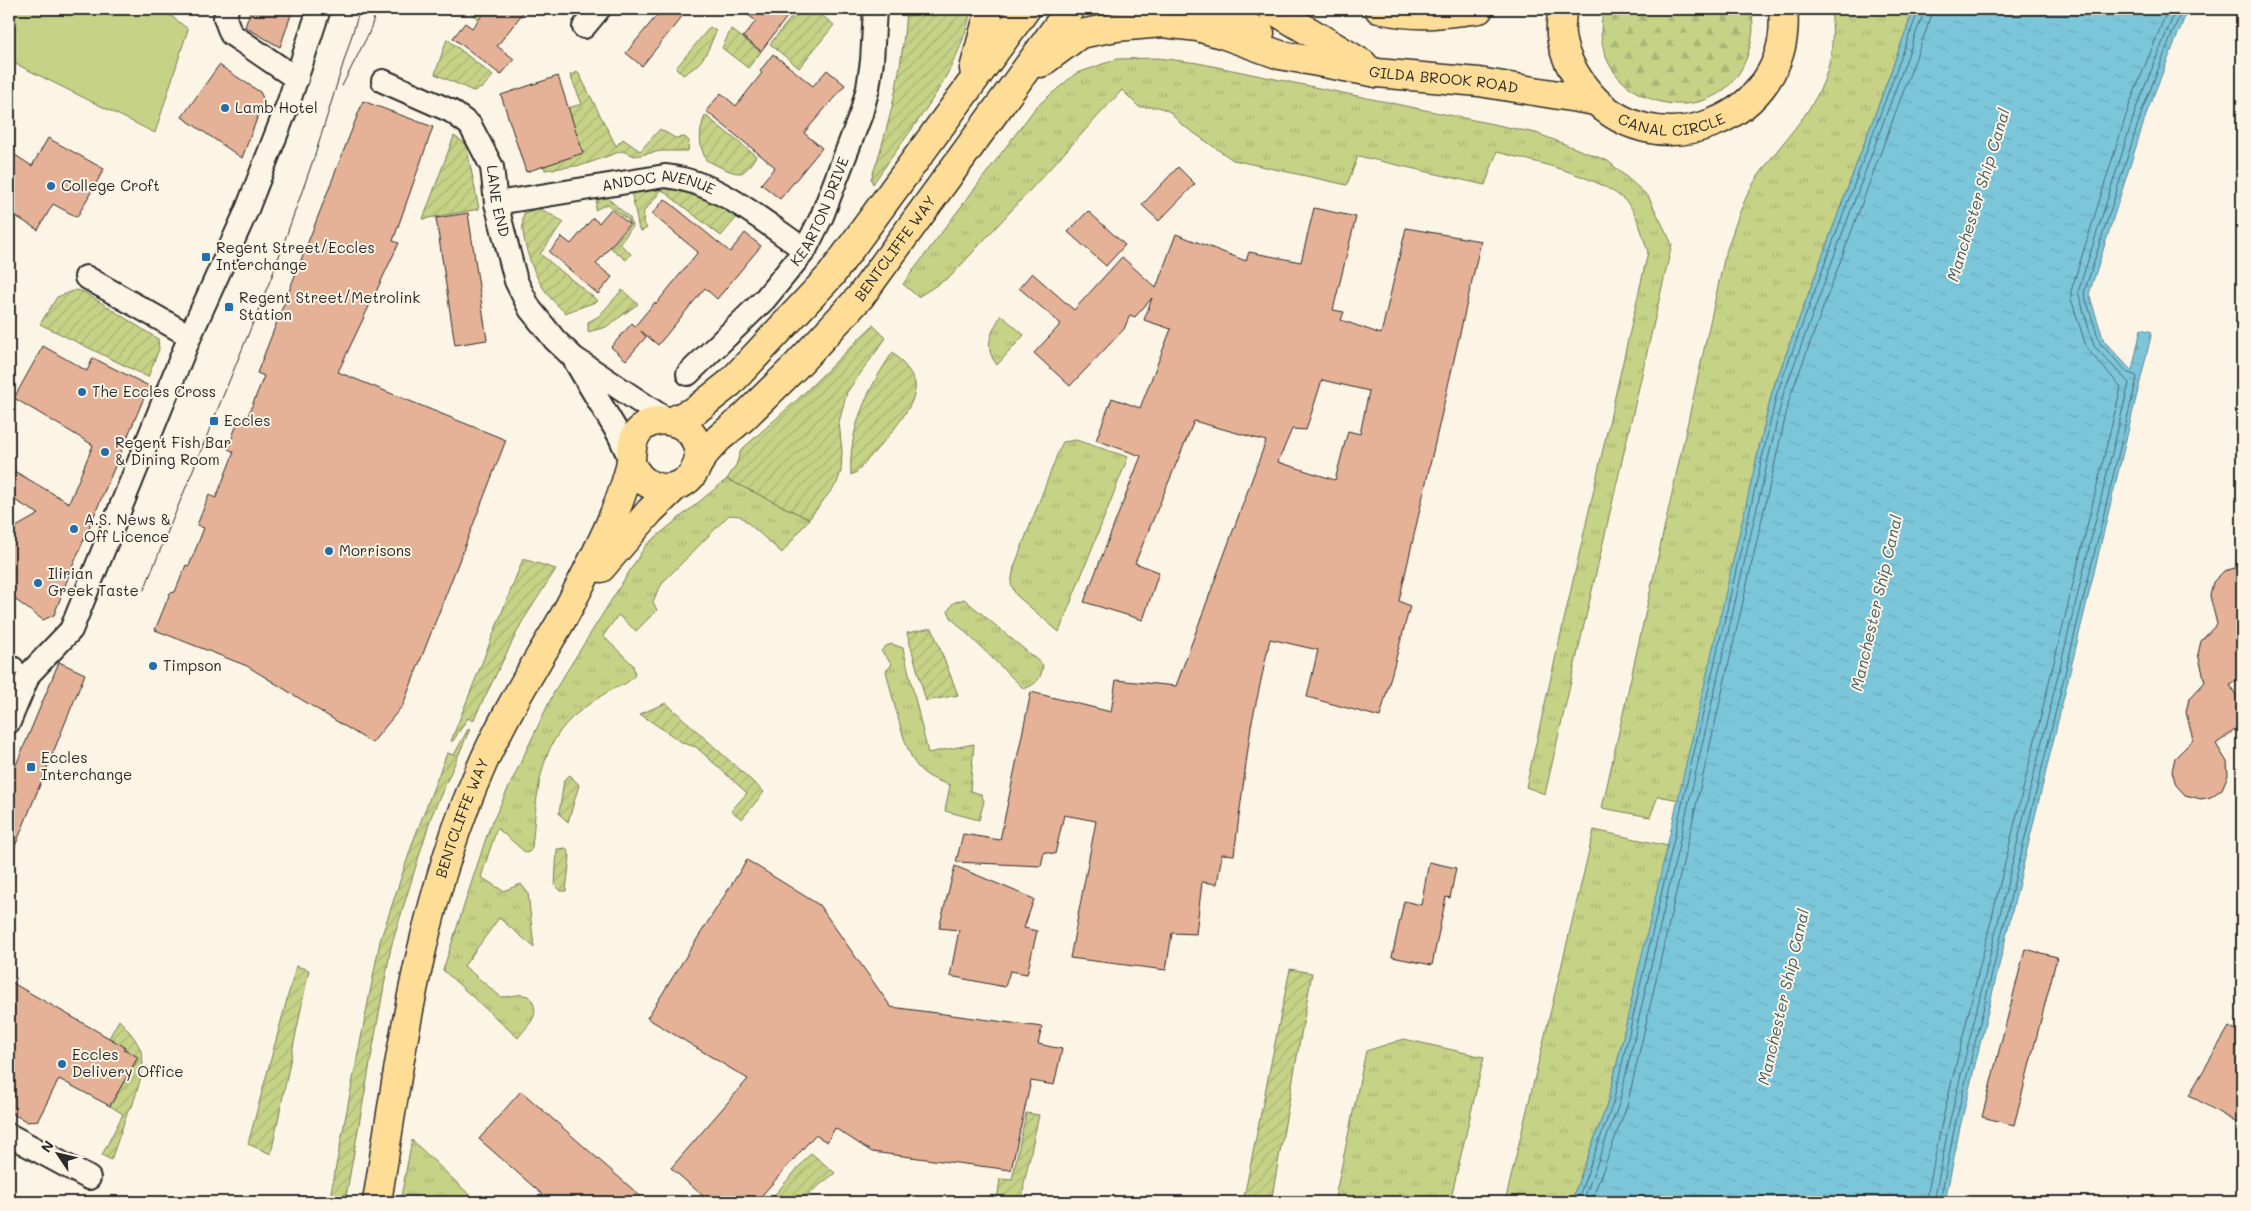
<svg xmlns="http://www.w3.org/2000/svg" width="2251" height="1211" font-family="Mali,sans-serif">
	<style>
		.grass { fill: url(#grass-tufts); stroke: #787e58 }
		.forest { fill: url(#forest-firs); stroke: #787e58 }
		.park { fill: #c6d286; stroke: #787e58 }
		.garden { fill: url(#garden-furrows); stroke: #787e58 }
		.water { fill: url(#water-ripples); stroke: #5b8894 }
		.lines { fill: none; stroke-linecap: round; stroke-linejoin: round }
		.shore { stroke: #4b6971; stroke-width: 1 }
		.building { fill: #e5b297; stroke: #2b2b2b; fill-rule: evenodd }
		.pedestrian-casing { stroke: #2b2b2b; stroke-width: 20 }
		.minor-casing { stroke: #2b2b2b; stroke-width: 26 }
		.primary-casing { stroke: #2b2b2b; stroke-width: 31 }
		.pedestrian { stroke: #fcf5e5; stroke-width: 16 }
		.minor { stroke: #fcf5e5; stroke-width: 22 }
		.primary { stroke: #fedd96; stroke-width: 28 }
		.tram { stroke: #2b2b2b; stroke-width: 1 }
		.poi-dot { fill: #1f6fb2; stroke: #fcf5e5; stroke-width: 2 }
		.labels { text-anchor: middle; stroke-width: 4; stroke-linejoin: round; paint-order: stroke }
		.street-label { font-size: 15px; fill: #2b2b2b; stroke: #fcf5e5 }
		.poi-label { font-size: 15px; fill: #2b2b2b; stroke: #fcf5e5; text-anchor: start }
		.water-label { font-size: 16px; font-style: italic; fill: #435a60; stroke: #fcf5e5 }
	</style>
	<defs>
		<pattern id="grass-tufts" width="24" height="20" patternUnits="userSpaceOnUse" patternTransform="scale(1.25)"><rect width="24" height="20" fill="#c6d286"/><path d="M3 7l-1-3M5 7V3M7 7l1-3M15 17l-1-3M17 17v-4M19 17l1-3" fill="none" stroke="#aab474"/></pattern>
		<pattern id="forest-firs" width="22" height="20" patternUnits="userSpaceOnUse" patternTransform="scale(1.25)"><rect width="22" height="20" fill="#c6d286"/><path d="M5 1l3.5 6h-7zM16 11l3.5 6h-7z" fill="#aab474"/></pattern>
		<pattern id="garden-furrows" width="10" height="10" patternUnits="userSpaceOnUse" patternTransform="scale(1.25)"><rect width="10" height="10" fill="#c6d286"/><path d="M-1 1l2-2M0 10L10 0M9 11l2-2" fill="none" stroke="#aab474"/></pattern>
		<pattern id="water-ripples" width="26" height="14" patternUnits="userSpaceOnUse" patternTransform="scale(1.25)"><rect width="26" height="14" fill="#7bc6da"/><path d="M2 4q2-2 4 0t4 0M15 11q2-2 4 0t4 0" fill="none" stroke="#6aaabb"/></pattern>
	</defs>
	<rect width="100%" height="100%" fill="#fcf5e5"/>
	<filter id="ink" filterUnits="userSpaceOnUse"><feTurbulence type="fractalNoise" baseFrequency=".02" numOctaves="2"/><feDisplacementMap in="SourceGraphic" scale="10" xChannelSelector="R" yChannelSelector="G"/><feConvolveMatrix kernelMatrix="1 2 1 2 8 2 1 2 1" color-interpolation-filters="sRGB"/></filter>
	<g filter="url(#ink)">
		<!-- grass -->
		<g class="grass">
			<path d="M1831 9H1914L1772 392 1679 800 1658 796 1650 817 1602 808 1725 255C1734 230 1741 203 1755 181 1797 118 1841 94 1831 9Z"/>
			<path d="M1158 58 1198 63 1536 133 1608 161 1648 196 1672 244 1545 794 1526 787 1648 252C1643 238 1640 222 1632 209 1613 178 1531 161 1497 152L1485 185 1358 156 1347 185 1233 160 1181 124 1170 112 1159 107H1139L1122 90 951 276 918 297 903 284 1036 107 1075 74 1117 59Z"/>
			<path d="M1001 315 1024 335 997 365C983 347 991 333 1001 315Z"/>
			<polygon points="1076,440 1128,457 1059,632 1016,595 1011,584 1014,567 1059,450 1063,442"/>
			<path d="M727 479 809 519 782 553 740 516 729 515 664 581 657 592 653 602 657 610 636 631 618 615 603 636 633 665 635 675C626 686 620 685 609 691 599 697 589 704 580 711 536 744 537 799 532 848L529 852 526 853 497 828 481 877 503 891 521 884 528 893 534 947 499 918 464 966 501 997C512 997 519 992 530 997 542 1016 529 1023 518 1038L443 970 489 829 555 690 646 545Z"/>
			<path d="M964 599 1043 665C1041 679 1037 684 1024 689L952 619 948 611 953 603Z"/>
			<path d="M892 644 903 648 928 753 974 744 970 791 981 794 984 801 979 820 945 811 950 785C938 781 926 777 917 766 904 750 892 694 886 671L892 664 881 651 886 646Z"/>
			<polygon points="1594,830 1668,846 1608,1102 1571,1202 1505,1202"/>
			<polygon points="1404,1039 1484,1057 1450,1202 1334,1202 1366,1051"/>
			<polygon points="412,1140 477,1202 400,1202"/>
		</g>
		<!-- forest -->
		<path class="forest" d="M1604 9H1750C1755 22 1753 37 1749 50 1724 144 1579 106 1604 9Z"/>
		<!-- park -->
		<polygon class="park" points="9,9 162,9 188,29 155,133 16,64 9,80"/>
		<!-- garden -->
		<g class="garden">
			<polygon points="465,9 484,9 480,13 484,17 480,21"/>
			<polygon points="798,9 814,9 834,25 799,68 770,44"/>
			<path d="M906 9H971C960 74 909 130 873 184L871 179C890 125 903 66 906 9Z"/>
			<path d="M710 27 716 31C707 53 704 63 683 75L676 68Z"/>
			<polygon points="731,29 761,52 748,68 722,48"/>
			<polygon points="447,39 493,76 482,88 473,91 435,74"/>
			<polygon points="578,72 616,146 623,139 640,151 660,129 675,138 685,137 689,141 688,151 661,151 635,156 622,151 583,165 545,170 544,166 568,108 582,104 570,75"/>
			<path d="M705 115 756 156C753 161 748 169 743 172 736 177 713 163 706 160 698 143 699 132 705 115Z"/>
			<polygon points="454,136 466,144 479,209 423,219"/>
			<polygon points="662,184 696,192 738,216 721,236 662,190 644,211 643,222 647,228 642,231 639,230 631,190"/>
			<polygon points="603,194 630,218 632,227 620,244 631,254 626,260 611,248 630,225 628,220 607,204 595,210 597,200"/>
			<path d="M539 208 564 222 540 254 598 301 565 313C559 306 551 300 546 292 533 275 518 234 524 213Z"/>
			<polygon points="76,290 84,292 158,339 159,349 148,377 40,324 57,297"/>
			<polygon points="622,290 638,304 606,327 588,332 588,322 599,316"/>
			<polygon points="873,325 886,338 847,392 839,422 842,452 841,471 837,483 809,519 727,479 736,465 741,450 797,400"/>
			<path d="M893 352C900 361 912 371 915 383 920 408 872 453 857 472L851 475C848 430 868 388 893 352Z"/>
			<polygon points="523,559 556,569 522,622 473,721 468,718 453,741 451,741"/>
			<polygon points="932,628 958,695 926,701 907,633"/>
			<polygon points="666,703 764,792 742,819 731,811 747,793 696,747 683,743 640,714"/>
			<polygon points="468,729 470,729 431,817 391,947 345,1202 329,1202 380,941 414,839 447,753 454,755"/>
			<polygon points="570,775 579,785 568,822 559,814 564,780"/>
			<polygon points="566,848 570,856 566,891 561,891 555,885 557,849"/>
			<polygon points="296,966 309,970 271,1154 248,1144"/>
			<polygon points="1290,969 1312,973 1271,1202 1243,1202"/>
			<path d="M119 1020C152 1055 145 1064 132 1107L129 1108 111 1160 102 1155 123 1114 110 1106 138 1058 109 1038Z"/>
			<polygon points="1026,1113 1039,1115 1024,1183 1023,1202 997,1202 1000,1179 1012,1180"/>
			<polygon points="811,1153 835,1173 798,1202 775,1202 771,1199"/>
		</g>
		<!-- water -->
		<polygon class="water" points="1914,9 2188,9 2148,109 2089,294 2104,341 2132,371 2141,329 2152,332 1960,1127 1945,1202 1571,1202 1608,1102 1772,392"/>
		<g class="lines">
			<!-- shore -->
			<g class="shore">
				<polyline points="1577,1202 1613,1103 1777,393 1919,9"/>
				<polyline points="1583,1202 1619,1104 1783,395 1925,9"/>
				<polyline points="1591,1202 1627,1106 1790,397 1931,17 1933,9"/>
				<polyline points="1926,1202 1942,1122 2121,387 2087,349 2071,299 2071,291 2130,103 2168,9"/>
				<polyline points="1934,1202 1949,1124 2129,383 2094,346 2078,292 2137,106 2176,9"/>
				<polyline points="1940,1202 1955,1125 2137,378 2135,375 2128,373 2100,343 2084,293 2143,108 2182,9"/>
			</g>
		</g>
		<!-- building -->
		<g class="building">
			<polygon points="251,9 293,9 280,47 245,27"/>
			<polygon points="487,9 526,9 497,46 514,59 501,75 453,38 465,23 472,28"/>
			<polygon points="662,9 688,9 642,66 626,53"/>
			<polygon points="740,9 793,9 761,51 743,37 756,21"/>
			<polygon points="773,54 813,86 827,70 845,85 804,133 822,148 780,199 761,184 775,167 706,111 721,93 736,106 762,73 760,71"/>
			<polygon points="219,65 260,92 264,100 242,158 182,117"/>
			<polygon points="558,76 583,153 526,172 501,95"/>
			<polygon points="363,101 433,127 393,241 399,243 338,372 506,440 403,705 372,743 247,666 155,630 170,593 175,592 186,565 189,566 204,528 197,525 209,495 216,498 234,452 228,449 238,421 245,423 264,376 257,373"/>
			<polygon points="48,138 104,169 77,217 53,204 38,230 9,212 9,151 32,166"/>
			<polygon points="1178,167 1195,184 1159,221 1142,205"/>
			<polygon points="665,199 730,252 745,233 761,246 717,299 705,288 658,345 641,331 646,337 626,360 611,347 632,323 635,326 655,302 656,304 698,252 652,214"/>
			<path d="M1314 208 1356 217 1333 310 1344 312 1341 320 1381 334 1406 228 1481 241 1399 601 1410 606 1380 717 1307 697 1318 650 1270 639 1251 726 1234 855 1222 854 1217 884 1202 882 1196 934 1172 933 1166 970 1070 958 1096 821 1064 815 1055 854 1044 852 1041 866 956 862 963 834 1000 840 1031 692 1111 712 1116 680 1176 686 1266 441 1194 421 1135 563 1159 572 1143 620 1084 602 1141 456 1096 440 1112 398 1140 408 1171 329 1144 320 1152 298 1135 317 1130 315 1124 329 1070 386 1034 353 1061 324 1019 288 1032 273 1074 310 1122 257 1156 288 1176 234 1246 261 1249 252 1301 262ZM1322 380 1369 391 1360 434 1348 431 1335 480 1278 462 1292 429 1306 430Z"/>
			<polygon points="611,209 629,224 596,264 612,277 598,294 549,252 562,237 571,244 593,218 599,223"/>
			<polygon points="1088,211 1125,245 1106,266 1068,232"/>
			<polygon points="468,213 487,340 455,345 436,218"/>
			<polygon points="43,346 87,371 93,358 149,386 71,570 54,615 43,620 9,595 9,531 39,514 9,497 9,468 69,503 93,445 14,398"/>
			<polygon points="2242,566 2242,676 2230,685 2240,702 2241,716 2235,730 2216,744 2227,762 2228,775 2222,789 2211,797 2201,799 2185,795 2176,785 2172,771 2175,758 2193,740 2186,712 2189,699 2205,682 2198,654 2201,641 2217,624 2210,596 2213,582 2224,571"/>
			<polygon points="59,662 85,674 9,861 9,782"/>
			<polygon points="747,860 819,905 891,1007 1042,1027 1038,1044 1062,1049 1054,1085 1031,1081 1011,1170 872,1152 835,1128 827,1142 815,1135 756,1202 710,1202 671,1168 748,1079 647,1018"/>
			<polygon points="1429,862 1456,868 1450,898 1446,897 1432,965 1392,957 1404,901 1421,905"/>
			<polygon points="955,866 1034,899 1024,928 1037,931 1027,974 1010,971 1005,987 950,976 959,930 939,928"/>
			<polygon points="2025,949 2057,957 2014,1125 1982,1117"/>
			<polygon points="9,981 125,1047 124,1049 138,1057 110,1106 59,1079 38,1120 28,1122 9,1112"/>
			<polygon points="2229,1027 2242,1035 2242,1126 2189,1095"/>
			<polygon points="521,1091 647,1202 551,1202 479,1139"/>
		</g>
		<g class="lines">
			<!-- pedestrian casing -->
			<g class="pedestrian-casing">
				<polyline id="pedestrian" points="9,663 15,666"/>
			</g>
			<!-- minor casing -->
			<g class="minor-casing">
				<g id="minor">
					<polyline points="227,9 225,18 231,34 297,79"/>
					<polyline points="584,27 599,9"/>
					<path id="s1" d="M383 81 451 111 470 125 492 167 496 203 516 281 530 309 555 340 574 358 667 420"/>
					<path id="s2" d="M496 203 665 176C718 181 762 221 805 250"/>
					<polyline points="86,277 190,336"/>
					<polyline points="575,361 619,435 630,459"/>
					<path id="s3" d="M688 374 765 299 805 250 822 216 861 114 868 88 872 61 875 9"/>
					<polyline points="9,722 29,674 71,630 190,336 246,212 288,104 319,9"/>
					<polyline points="9,1135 89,1178"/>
				</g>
			</g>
			<!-- primary casing -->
			<g class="primary-casing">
				<g id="primary">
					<polyline points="1215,9 1260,33"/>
					<polyline points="1272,9 1363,64"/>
					<path d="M1379 9C1419 18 1440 14 1479 9"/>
					<path id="s4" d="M1562 9C1562 17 1560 27 1561 35 1563 54 1573 72 1584 87 1651 176 1795 119 1783 9"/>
					<polyline points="1041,63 1080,34 1116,27 1163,23 1198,27 1222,34 1280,55 1377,73"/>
					<path id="s5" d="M1359 67 1377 73 1479 82 1595 101"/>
					<polyline points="974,69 990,9"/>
					<polyline points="672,421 696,410 730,383 831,275 1026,9"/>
					<path id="s6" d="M695 469 705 453 719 438 743 418 796 366 860 297 1070 9"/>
					<polyline points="601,568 650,511 676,486"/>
					<path id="s7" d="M377 1202C401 1052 420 903 483 763 498 729 516 697 535 665 548 642 564 619 575 595 596 554 617 515 629 471 633 457 629 444 638 432 654 413 687 419 696 442 712 485 650 509 631 463"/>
				</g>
			</g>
			<!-- pedestrian -->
			<use href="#pedestrian" class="pedestrian"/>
			<!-- minor -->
			<use href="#minor" class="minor"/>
			<!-- primary -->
			<use href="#primary" class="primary"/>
			<!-- tram -->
			<g class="tram">
				<polyline points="342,86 369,33 377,9"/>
				<polyline points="144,590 272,276 316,152 360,9"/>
			</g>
		</g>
	</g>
	<!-- markers -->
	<g class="poi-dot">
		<circle cx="225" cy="108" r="5"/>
		<circle cx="51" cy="186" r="5"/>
		<rect x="201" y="252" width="10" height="10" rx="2.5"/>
		<rect x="224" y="302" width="10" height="10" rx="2.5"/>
		<circle cx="82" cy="392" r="5"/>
		<rect x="209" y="416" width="10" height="10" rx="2.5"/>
		<circle cx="105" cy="452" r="5"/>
		<circle cx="74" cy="529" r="5"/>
		<circle cx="329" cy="551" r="5"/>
		<circle cx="38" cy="583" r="5"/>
		<circle cx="153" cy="666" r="5"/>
		<rect x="26" y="762" width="10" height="10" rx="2.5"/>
		<circle cx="62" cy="1064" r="5"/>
	</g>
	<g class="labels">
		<!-- street labels -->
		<g class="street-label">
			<text dy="5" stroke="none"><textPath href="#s5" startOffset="86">GILDA BROOK ROAD</textPath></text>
			<text dy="5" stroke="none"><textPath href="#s4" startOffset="185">CANAL CIRCLE</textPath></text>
			<text dy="5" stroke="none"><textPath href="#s2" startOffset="165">ANDOC AVENUE</textPath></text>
			<text dy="5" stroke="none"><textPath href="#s1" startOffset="180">LANE END</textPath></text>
			<text dy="5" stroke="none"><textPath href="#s3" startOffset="212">KEARTON DRIVE</textPath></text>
			<text dy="5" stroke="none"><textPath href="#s6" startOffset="299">BENTCLIFFE WAY</textPath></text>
			<text dy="5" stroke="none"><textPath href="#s7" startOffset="394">BENTCLIFFE WAY</textPath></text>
		</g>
		<!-- poi labels -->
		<g class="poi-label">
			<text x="235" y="113">Lamb Hotel</text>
			<text x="61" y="191">College Croft</text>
			<text x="216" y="253">Regent Street/Eccles<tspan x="216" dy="17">Interchange</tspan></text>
			<text x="239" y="303">Regent Street/Metrolink<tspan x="239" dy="17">Station</tspan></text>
			<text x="92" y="397">The Eccles Cross</text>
			<text x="224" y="426">Eccles</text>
			<text x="115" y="448">Regent Fish Bar<tspan x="115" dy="17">&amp; Dining Room</tspan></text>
			<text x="84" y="525">A.S. News &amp;<tspan x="84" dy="17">Off Licence</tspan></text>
			<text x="339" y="556">Morrisons</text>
			<text x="48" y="579">Ilirian<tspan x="48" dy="17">Greek Taste</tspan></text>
			<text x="163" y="671">Timpson</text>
			<text x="41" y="763">Eccles<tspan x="41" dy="17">Interchange</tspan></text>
			<text x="72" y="1060">Eccles<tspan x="72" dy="17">Delivery Office</tspan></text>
		</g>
		<!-- water labels -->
		<g class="water-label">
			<text transform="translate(1978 195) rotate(-73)" y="6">Manchester Ship Canal</text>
			<text transform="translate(1876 603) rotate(-77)" y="6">Manchester Ship Canal</text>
			<text transform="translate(1783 997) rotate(-77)" y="6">Manchester Ship Canal</text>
		</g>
	</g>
	<!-- margin -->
	<rect width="2251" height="1211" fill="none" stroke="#fcf5e5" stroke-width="30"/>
	<rect x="15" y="15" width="2221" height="1181" fill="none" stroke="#2b2b2b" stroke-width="2" filter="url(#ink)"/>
	<!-- north arrow -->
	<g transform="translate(58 1154) rotate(305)" stroke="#fcf5e5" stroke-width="4" paint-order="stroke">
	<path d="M0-4L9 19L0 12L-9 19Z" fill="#2b2b2b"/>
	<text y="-8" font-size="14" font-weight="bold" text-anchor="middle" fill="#2b2b2b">N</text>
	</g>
</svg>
